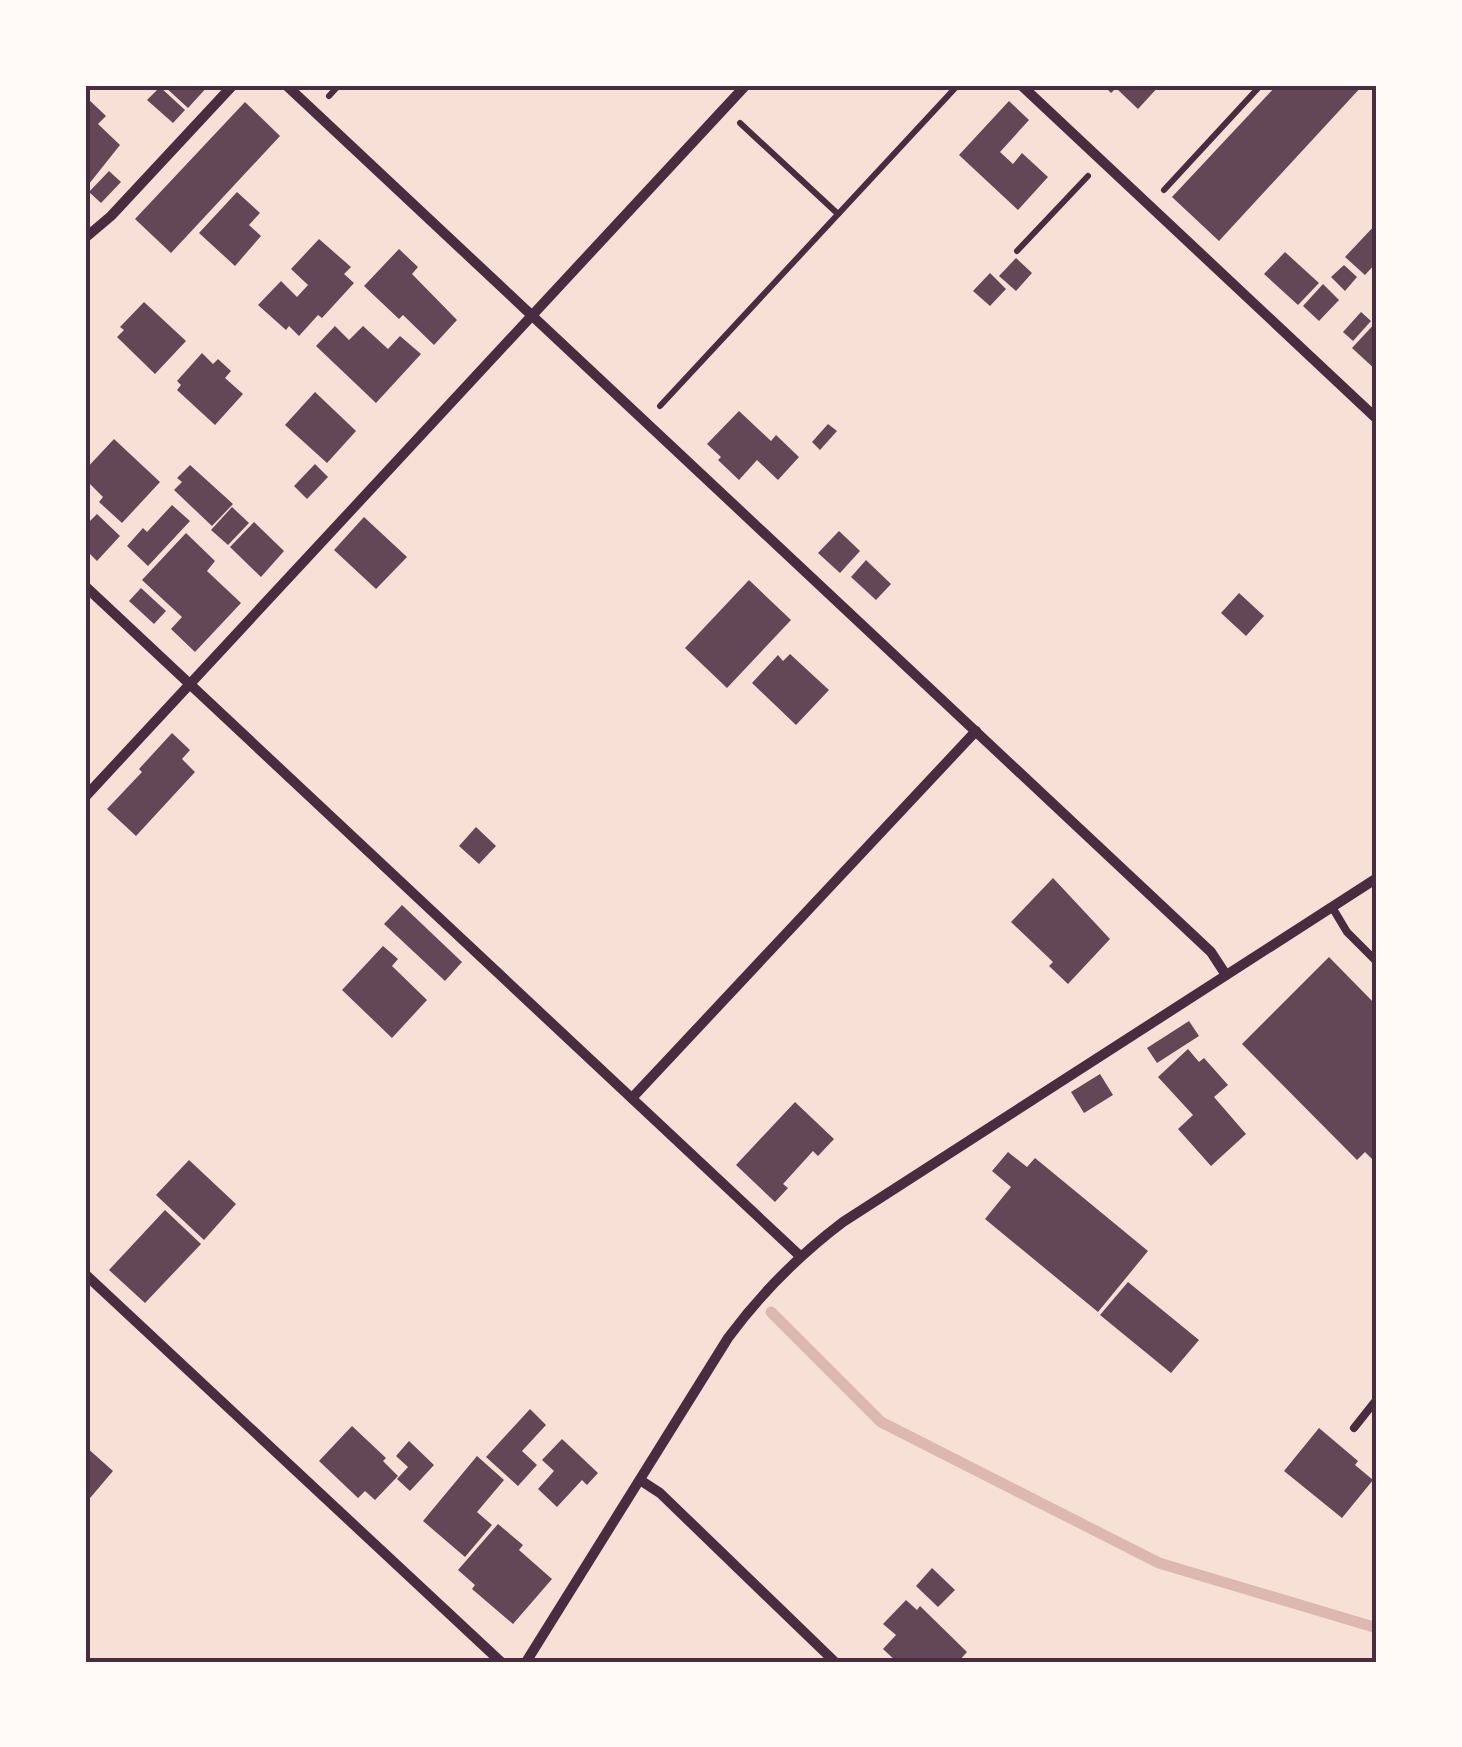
<svg xmlns="http://www.w3.org/2000/svg" width="1462" height="1747" font-family="'PT Sans',sans-serif">
	<style>
		.lines { fill: none; stroke-linecap: round; stroke-linejoin: round }
		.stream { stroke: #dcb8b0; stroke-width: 11 }
		.building { fill: #644757 }
		.path { stroke: #4a2c40; stroke-width: 6 }
		.service { stroke: #4a2c40; stroke-width: 8 }
		.minor { stroke: #4a2c40; stroke-width: 10 }
		.neatline { fill: none; stroke: #4a2c40; stroke-width: 4 }
	</style>
	<rect width="100%" height="100%" fill="#f7e1d7"/>
	<g class="lines">
		<!-- stream -->
		<polyline class="stream" points="771,1312 881,1422 1159,1563 1377,1628"/>
	</g>
	<!-- building -->
	<g class="building">
		<polygon points="163,85 209,85 188,108"/>
		<polygon points="1103,85 1160,85 1138,109 1116,88 1111,93"/>
		<polygon points="1277,85 1363,85 1219,241 1172,197"/>
		<polygon points="160,87 185,110 173,123 147,100"/>
		<polygon points="85,96 106,116 98,124 120,145 85,189"/>
		<polygon points="1009,101 1029,120 1000,152 1013,164 1022,153 1048,177 1018,210 959,155"/>
		<polygon points="245,102 280,136 171,253 135,219"/>
		<polygon points="109,171 121,182 101,203 89,192"/>
		<polygon points="237,192 260,213 249,225 261,236 235,266 199,233"/>
		<polygon points="1377,223 1377,262 1365,275 1345,257"/>
		<polygon points="319,239 351,267 344,274 354,283 322,318 318,315 299,336 289,326 286,330 258,305 281,281 297,297 308,285 291,269"/>
		<polygon points="399,249 418,267 412,274 457,320 434,345 403,315 399,319 364,286"/>
		<polygon points="1285,252 1319,283 1298,305 1264,274"/>
		<polygon points="1016,258 1032,273 1016,291 999,276"/>
		<polygon points="1344,265 1357,277 1345,291 1331,277"/>
		<polygon points="990,273 1006,289 990,306 973,291"/>
		<polygon points="1323,284 1339,300 1319,321 1303,306"/>
		<polygon points="144,302 186,341 155,374 117,337 124,330 120,327"/>
		<polygon points="1361,312 1371,321 1353,341 1343,332"/>
		<polygon points="1377,321 1377,371 1352,348"/>
		<polygon points="335,326 349,340 363,326 388,349 400,336 421,354 376,403 316,346"/>
		<polygon points="202,353 213,364 218,359 231,371 225,378 243,394 215,425 177,390 181,385 177,381"/>
		<polygon points="315,392 356,431 327,463 285,425"/>
		<polygon points="739,411 771,441 776,435 799,457 778,480 757,460 739,480 718,460 721,457 707,444"/>
		<polygon points="828,424 837,431 820,450 812,442"/>
		<polygon points="114,439 160,482 122,523 99,502 103,497 85,479 85,470"/>
		<polygon points="315,464 328,477 307,499 294,486"/>
		<polygon points="190,465 233,504 212,526 174,490 182,482 177,478"/>
		<polygon points="172,505 190,521 148,566 127,546 143,528 147,532"/>
		<polygon points="232,507 249,523 228,545 211,530"/>
		<polygon points="97,514 120,536 97,561 85,549 85,526"/>
		<polygon points="364,517 407,557 376,589 334,550"/>
		<polygon points="254,522 284,551 261,577 230,547"/>
		<polygon points="839,531 860,551 840,573 818,553"/>
		<polygon points="186,533 215,561 207,571 241,603 195,652 171,629 182,617 142,580"/>
		<polygon points="866,560 891,584 876,600 851,577"/>
		<polygon points="749,580 791,620 727,688 685,648"/>
		<polygon points="141,588 166,611 154,624 129,601"/>
		<polygon points="1239,593 1264,616 1246,636 1221,613"/>
		<polygon points="790,654 829,690 796,725 752,683 778,655 783,661"/>
		<polygon points="172,733 190,750 182,759 195,772 136,836 107,809 142,772 139,769"/>
		<polygon points="476,827 496,846 479,864 459,846"/>
		<polygon points="1053,878 1110,939 1068,984 1049,966 1053,962 1011,922"/>
		<polygon points="402,905 462,962 445,981 384,924"/>
		<polygon points="383,946 398,959 392,966 427,1000 392,1038 342,990"/>
		<polygon points="1329,957 1377,1006 1377,1164 1365,1152 1357,1160 1242,1044"/>
		<polygon points="1189,1021 1199,1036 1157,1063 1147,1048"/>
		<polygon points="1188,1049 1199,1062 1204,1058 1228,1085 1214,1097 1246,1134 1211,1166 1178,1129 1193,1115 1158,1077"/>
		<polygon points="1100,1074 1113,1095 1084,1113 1071,1092"/>
		<polygon points="795,1102 834,1139 818,1156 813,1151 783,1184 788,1188 775,1202 736,1165"/>
		<polygon points="1008,1152 1027,1167 1035,1158 1148,1251 1098,1312 985,1219 1011,1187 992,1171"/>
		<polygon points="189,1160 236,1204 204,1240 156,1195"/>
		<polygon points="165,1210 201,1244 145,1303 109,1270"/>
		<polygon points="1128,1282 1199,1340 1171,1373 1100,1315"/>
		<polygon points="530,1409 546,1425 522,1451 537,1465 518,1486 486,1457"/>
		<polygon points="352,1426 386,1458 383,1461 398,1476 375,1500 365,1491 358,1498 319,1461"/>
		<polygon points="1319,1428 1358,1461 1355,1465 1373,1480 1342,1518 1284,1471"/>
		<polygon points="562,1439 598,1473 587,1485 582,1480 557,1507 538,1489 554,1471 542,1460"/>
		<polygon points="409,1441 434,1465 410,1491 397,1479 408,1467 396,1456"/>
		<polygon points="85,1446 113,1471 85,1504"/>
		<polygon points="477,1456 504,1480 477,1512 492,1525 465,1557 423,1521"/>
		<polygon points="498,1524 523,1545 519,1550 552,1579 513,1624 472,1589 475,1585 458,1570"/>
		<polygon points="932,1568 955,1590 938,1607 916,1586"/>
		<polygon points="906,1600 917,1610 920,1606 967,1652 958,1662 897,1662 883,1649 896,1635 883,1624"/>
	</g>
	<g class="lines">
		<!-- path -->
		<g class="path">
			<polyline points="329,96 339,85"/>
			<polyline points="740,123 838,214"/>
			<polyline points="1164,190 1261,85"/>
			<polyline points="1017,251 1088,176"/>
			<polyline points="660,406 958,85"/>
		</g>
		<!-- service -->
		<g class="service">
			<polyline points="1332,907 1347,932 1377,962"/>
			<polyline points="1354,1428 1377,1399"/>
		</g>
		<!-- minor -->
		<g class="minor">
			<polyline points="286,85 1211,952 1226,975"/>
			<polyline points="1021,85 1377,419"/>
			<polyline points="85,238 111,216 233,85"/>
			<polyline points="85,586 799,1255"/>
			<polyline points="85,797 746,85"/>
			<polyline points="632,1098 976,731"/>
			<polyline points="85,1274 501,1662"/>
			<polyline points="640,1480 660,1493 835,1662"/>
			<path d="M526 1662 728 1338C762 1292 798 1256 843 1222L1377 878"/>
		</g>
	</g>
	<!-- border -->
	<rect width="1462" height="1747" fill="none" stroke="#fffaf5" stroke-width="175"/>
	<rect x="88" y="88" width="1286" height="1572" class="neatline"/>
</svg>
